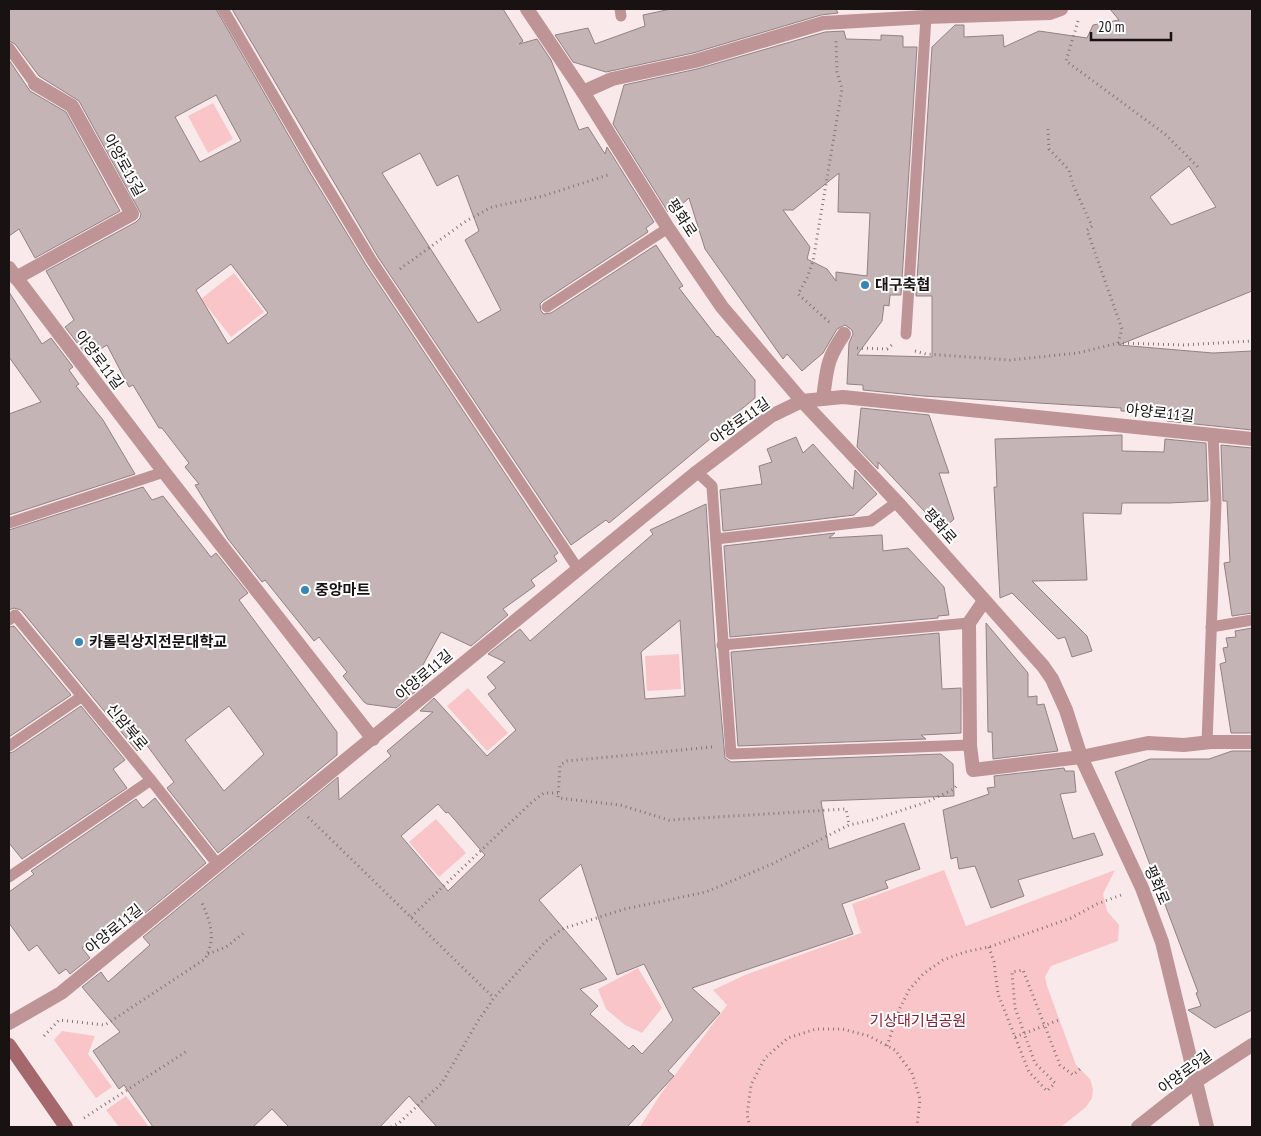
<svg xmlns="http://www.w3.org/2000/svg" width="1261" height="1136" font-family="'PT Sans Narrow','Noto Sans KR',sans-serif">
	<style>
		.green { fill: #f9c5c8 }
		.building { fill: #c4b4b5; stroke: #928283; fill-rule: evenodd }
		.lines { fill: none; stroke-linecap: round; stroke-linejoin: round }
		.path { stroke: #827778; stroke-width: 3; stroke-dasharray: 1 4; stroke-linecap: butt }
		.service { stroke: #be9496; stroke-width: 11 }
		.minor { stroke: #be9496; stroke-width: 14 }
		.secondary { stroke: #a4686d; stroke-width: 14 }
		.poi-dot { fill: #3687b8; stroke: #fff; stroke-width: 2 }
		.labels { text-anchor: middle; stroke-width: 4; stroke-linejoin: round; paint-order: stroke }
		.street-label { font-size: 15px; fill: #181213; stroke: #fff }
		.poi-label { font-size: 15px; font-weight: bold; fill: #181213; stroke: #fff; text-anchor: start }
		.park-label { font-size: 15px; fill: #8a1d33; stroke: #fff }
	</style>
	<rect width="100%" height="100%" fill="#fae9ea"/>
	<!-- green -->
	<g class="green">
		<polygon points="213,103 233,139 208,153 188,116"/>
		<polygon points="234,273 264,312 231,337 201,299"/>
		<polygon points="679,654 681,689 647,691 645,656"/>
		<polygon points="468,688 508,733 487,751 447,706"/>
		<polygon points="436,819 466,853 439,877 409,842"/>
		<polygon points="944,870 966,926 1115,870 1103,894 1107,911 1119,925 1118,941 1051,966 1045,977 1047,986 1076,1065 1090,1079 1093,1089 1092,1098 1086,1107 1061,1127 640,1127 660,1095 727,1005 713,990 745,975 861,933 852,904"/>
		<polygon points="638,968 662,1008 642,1033 625,1025 606,1009 598,989"/>
		<polygon points="62,1031 95,1036 88,1054 112,1087 96,1098 54,1040"/>
		<polygon points="126,1096 149,1127 119,1127 106,1110"/>
	</g>
	<!-- building -->
	<g class="building">
		<path d="M9 9H216L309 171 366 265 558 553 554 556 557 561 531 580 535 586 503 609 508 615 471 646 441 632 418 674 422 677 419 682 423 685 396 708 367 704 364 702 343 676 347 672 319 637 314 641 265 580 262 582 228 539 195 485 199 484 185 467 189 463 162 428H159L133 385 129 387 107 345 88 357 65 327 74 320 46 271 136 222 140 218 141 214 79 101 39 76 15 44 9 41ZM216 95 241 141 200 162 175 117ZM231 264 268 313 228 344 196 290Z"/>
		<path d="M232 9H503L523 41 519 44 537 39 551 60 579 130 588 127 605 154 607 147 654 222 646 228 648 232 543 301 540 304 541 311 544 314 551 313 656 245 683 286 679 288 717 337 718 336 755 380V398L732 417 734 419 609 523 606 520 571 545 378 257ZM420 153 437 186 458 175 479 231 465 240 501 310 478 323 382 173Z"/>
		<polygon points="671,9 836,9 838,13 821,15 693,53 606,72 573,62 555,35 588,28 595,44 645,26 643,15"/>
		<path d="M1110 9H1252V291L1119 345 1213 353 1252 351V430L1167 421 1168 412 1121 411V408L923 396 863 390V385L847 384 849 343 853 334 852 330 845 325 837 329 823 353 802 371 787 354 783 359 705 249 689 198 680 206 679 204 668 212 613 124 624 85 697 69 825 32 844 31 846 39 881 40V35L903 36V47H917L901 295H890L889 306 884 305 882 321 857 355 932 357V296H916L932 47 955 25H964V37L1003 35 1004 47 1039 31 1087 38 1093 25 1119 20ZM1189 166 1216 207 1171 225 1150 197ZM839 173 838 212 870 213 867 276 836 272V281L827 269 807 259 810 247 783 210H793Z"/>
		<polygon points="9,60 30,91 66,112 120,211 35,258 19,229 9,236"/>
		<polygon points="9,292 42,344 51,338 73,367 69,370 79,384 76,386 103,420 135,474 9,515 9,414 41,402 9,357"/>
		<polygon points="861,408 929,415 949,473 939,473 954,519 942,530 878,462 878,469 857,447"/>
		<polygon points="1122,435 1122,451 1164,452 1165,439 1206,443 1208,501 1169,503 1122,503 1121,514 1083,513 1087,580 1032,581 1087,636 1092,651 1072,657 1065,637 1058,639 1012,593 1000,598 994,487 997,487 995,439"/>
		<polygon points="796,437 803,453 813,444 853,489 855,470 877,494 854,515 723,531 720,490 762,484 759,466 772,462 767,449"/>
		<polygon points="1221,445 1252,448 1252,613 1232,616 1224,563 1230,562 1227,501 1223,501"/>
		<path d="M143 487 152 500 163 496 211 557 216 553 248 593 239 600 337 732V755L218 853 167 788 174 782 146 744 137 751 21 610 14 608 9 610V530ZM229 706 264 754 224 791 185 740Z"/>
		<path d="M706 504 715 645 725 758 731 762 941 754 953 764 954 796 821 801 829 849 904 823 920 869 885 881 888 888 842 904 853 934 692 988 720 1013 668 1071 674 1076 627 1127H437L409 1096 380 1127H289L272 1109 253 1127H153L124 1085 119 1089 93 1051 120 1032 82 987 101 972 108 982 150 945 143 937 338 777 339 800 391 756 387 751 433 712 420 711 434 698 487 756 516 730 488 694 496 688 487 677 505 662 488 654 520 629 530 641 653 534 650 530ZM680 620 685 696 645 699 641 652ZM438 804 446 813 448 812 485 855 448 891 401 836ZM581 864 617 975 644 964 673 1020 642 1054 633 1045 629 1049 590 1014 598 1006 580 989 607 979 539 900Z"/>
		<polygon points="835,533 829,538 882,535 883,551 908,548 944,587 949,615 938,616 938,618 730,637 724,546"/>
		<polygon points="986,623 1028,673 1028,697 1037,696 1037,705 1044,704 1058,751 993,759 992,732 988,732"/>
		<polygon points="14,626 71,695 9,737 9,627"/>
		<polygon points="1252,628 1252,733 1231,733 1220,664 1226,662 1223,648 1228,647 1226,638 1236,637 1235,631"/>
		<polygon points="939,633 942,689 961,688 961,733 921,735 926,739 738,746 731,652"/>
		<polygon points="81,706 125,760 113,769 127,788 22,859 9,843 9,753 13,752"/>
		<polygon points="1232,751 1252,751 1252,1010 1215,1028 1188,1010 1201,1006 1196,993 1198,992 1115,772 1150,759 1209,759"/>
		<polygon points="1064,768 1065,771 1074,771 1076,792 1060,794 1073,839 1094,833 1103,855 1018,880 1024,896 991,908 975,866 959,869 957,857 951,859 943,810 989,794 987,788 995,787 994,776"/>
		<polygon points="155,798 206,863 133,923 126,914 82,948 90,958 70,974 66,969 59,974 37,945 29,951 9,923 9,892 34,874 31,871 136,799 143,808"/>
	</g>
	<g class="lines">
		<!-- path -->
		<g class="path">
			<polyline points="1078,21 1066,61 1165,134 1198,167"/>
			<polyline points="400,269 466,221 492,207 543,196 611,174"/>
			<polyline points="829,322 798,294 807,278 813,261 842,89 837,72 836,41"/>
			<polyline points="1118,343 1183,345 1252,341"/>
			<polyline points="857,348 887,349 892,345"/>
			<polyline points="915,351 926,354 1010,360 1078,353 1118,343 1122,329 1087,230 1092,226 1073,185 1069,170 1049,149 1048,129"/>
			<polyline points="712,747 567,761 560,765 558,798 620,805 669,820 846,809 849,825"/>
			<polyline points="308,817 494,998"/>
			<polyline points="411,917 532,802 544,793 558,793"/>
			<polyline points="989,947 994,962 998,994 1029,1072 1047,1091 1055,1083 1035,1063 1015,1008 1012,972 1023,970 1060,1065 1073,1075 1080,1069"/>
			<polyline points="208,954 226,947 245,932"/>
			<path d="M44 1036 59 1020 105 1025 205 959C216 938 211 924 202 903"/>
			<polyline points="1015,1037 1059,1020"/>
			<polyline points="887,1046 899,1010 909,990 923,974 943,960 965,952 989,947 1071,918 1097,904 1124,894"/>
			<polyline points="84,1118 187,1051"/>
			<polyline points="391,1127 399,1123 442,1083 478,1021 494,998 546,941 562,929 625,909 706,892 772,864 849,825 872,820 927,802 954,789 958,784"/>
			<polyline points="750,1127 747,1115 751,1085 765,1058 788,1038 816,1029 842,1029 869,1036 895,1050 912,1073 920,1099 917,1127"/>
		</g>
		<!-- service -->
		<g class="service">
			<polyline points="223,9 315,167 372,261 578,569"/>
			<polyline points="620,9 621,16"/>
			<polyline points="9,48 35,84"/>
			<polyline points="547,307 668,228"/>
			<polyline points="906,334 926,17"/>
			<polyline points="697,472 712,486 731,754 970,745"/>
			<polyline points="9,523 164,472"/>
			<polyline points="716,539 871,521 897,502"/>
			<polyline points="9,620 15,615 151,780 218,865"/>
			<polyline points="1211,627 1252,620"/>
			<polyline points="722,645 969,623"/>
			<polyline points="1207,743 1216,503 1213,435"/>
			<polyline points="9,746 81,697"/>
			<polyline points="9,877 151,780"/>
		</g>
		<!-- minor -->
		<g class="minor">
			<polyline points="527,9 583,92 668,228 722,307 802,401 897,502 1043,666 1052,679 1066,710 1081,757 1142,888 1162,942 1207,1127"/>
			<polyline points="583,92 612,79 695,61 823,23 926,17 1050,13 1061,9"/>
			<polyline points="9,268 164,472 373,739"/>
			<polyline points="16,278 132,214 72,106 35,84"/>
			<path d="M823 399C827 369 826 360 844 334"/>
			<polyline points="984,601 969,623 970,745 973,770 1081,757 1148,743 1184,745 1211,742 1252,742"/>
			<polyline points="9,1023 61,993 697,472 771,416 802,401 843,397 1252,439"/>
			<polyline points="1138,1127 1195,1082 1252,1045"/>
		</g>
		<!-- secondary -->
		<polyline class="secondary" points="9,1045 66,1127"/>
	</g>
	<!-- markers -->
	<g class="poi-dot">
		<circle cx="865" cy="285" r="5"/>
		<circle cx="305" cy="590" r="5"/>
		<circle cx="79" cy="642" r="5"/>
	</g>
	<g class="labels">
		<!-- street labels -->
		<g class="street-label">
			<text transform="translate(124 165) rotate(61)" y="5">아양로15길</text>
			<text transform="translate(682 218) rotate(57)" y="5">평화로</text>
			<text transform="translate(99 360) rotate(53)" y="5">아양로11길</text>
			<text transform="translate(1160 413) rotate(6)" y="5">아양로11길</text>
			<text transform="translate(740 421) rotate(-35)" y="5">아양로11길</text>
			<text transform="translate(940 526) rotate(49)" y="5">평화로</text>
			<text transform="translate(424 675) rotate(-40)" y="5">아양로11길</text>
			<text transform="translate(127 727) rotate(50)" y="5">신암북로</text>
			<text transform="translate(1157 885) rotate(67)" y="5">평화로</text>
			<text transform="translate(114 929) rotate(-39)" y="5">아양로11길</text>
			<text transform="translate(1185 1072) rotate(-36)" y="5">아양로9길</text>
		</g>
		<!-- poi labels -->
		<g class="poi-label">
			<text x="875" y="290">대구축협</text>
			<text x="315" y="595">중앙마트</text>
			<text x="89" y="647">카톨릭상지전문대학교</text>
		</g>
		<!-- park labels -->
		<g class="park-label">
			<text x="918" y="1026">기상대기념공원</text>
		</g>
	</g>
	<!-- border -->
	<rect width="1261" height="1136" fill="none" stroke="#181213" stroke-width="20"/>
	<!-- scale -->
	<path d="M1091 32v8h80v-8" fill="none" stroke="#181213" stroke-width="2.5"/>
	<text x="1098" y="32" font-size="15" fill="#181213" stroke="#ffffff" stroke-width="4" paint-order="stroke">20 m</text>
</svg>
